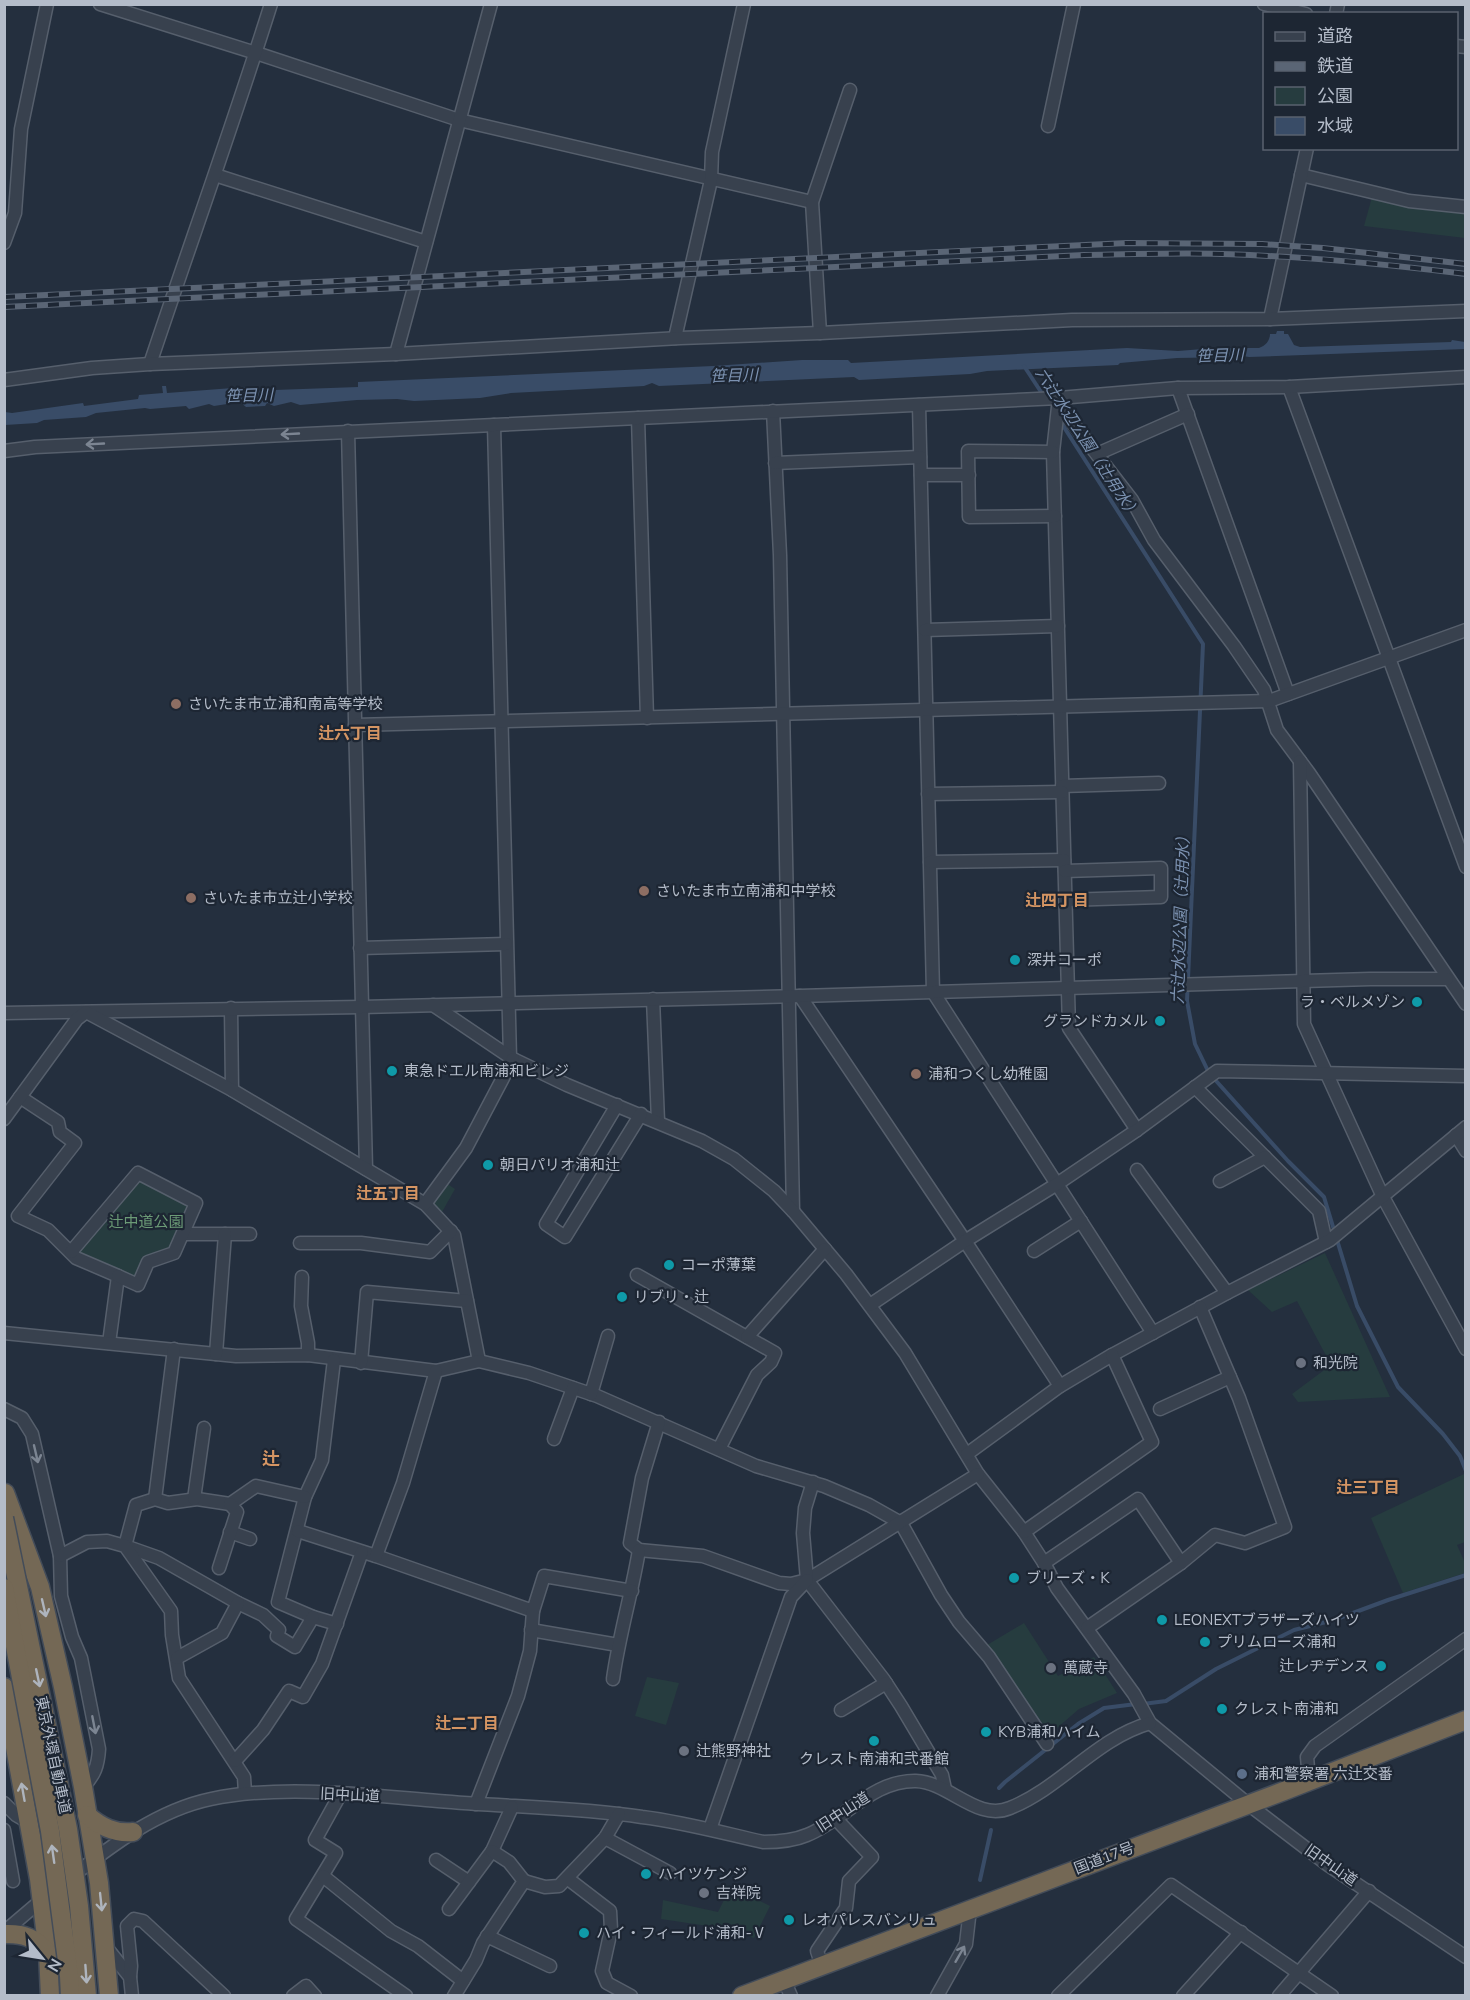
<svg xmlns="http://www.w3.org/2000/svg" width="1470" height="2000" font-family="'Nunito Sans','Noto Sans JP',sans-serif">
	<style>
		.green { fill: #263c3f }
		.water { fill: #394c67 }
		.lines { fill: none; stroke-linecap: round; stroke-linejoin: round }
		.stream { stroke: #394c67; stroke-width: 4 }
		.minor-casing { stroke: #565f6c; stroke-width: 15 }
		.highway-casing { stroke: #434c59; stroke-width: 21 }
		.minor { stroke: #38414e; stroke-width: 12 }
		.highway { stroke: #746855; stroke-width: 18 }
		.rail-casing { stroke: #5a6575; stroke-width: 6 }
		.rail { stroke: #1d2633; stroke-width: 4; stroke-dasharray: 11; stroke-linecap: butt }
		.highway-bridge-casing { stroke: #434c59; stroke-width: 21; stroke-linecap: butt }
		.highway-bridge { stroke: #746855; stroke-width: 18 }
		.oneway { stroke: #7c8592 }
		.oneway2 { stroke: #aeb4bd }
		.education-dot { fill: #8d6e63; stroke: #1d2633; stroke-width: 2 }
		.culture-dot { fill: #0f9aa8; stroke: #1d2633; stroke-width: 2 }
		.worship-dot { fill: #6b7280; stroke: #1d2633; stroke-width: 2 }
		.service-dot { fill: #5c6f8a; stroke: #1d2633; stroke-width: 2 }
		.labels { text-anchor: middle; stroke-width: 4.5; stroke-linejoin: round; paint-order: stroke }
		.poi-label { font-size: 15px; fill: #b4bcc9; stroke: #1d2633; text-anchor: start }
		.park-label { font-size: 15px; fill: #6b9a76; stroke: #1d2633 }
		.street-label { font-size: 15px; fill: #b4bcc9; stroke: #1d2633 }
		.water-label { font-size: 16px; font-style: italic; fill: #7c92b1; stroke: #1d2633 }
		.neighbourhood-label { font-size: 16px; font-weight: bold; fill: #d59563; stroke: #1d2633 }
		.quarter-label { font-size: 18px; font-weight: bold; fill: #d59563; stroke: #1d2633 }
	</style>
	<rect width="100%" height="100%" fill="#242f3e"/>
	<!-- green -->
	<g class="green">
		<polygon points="1372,197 1465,212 1465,238 1364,226"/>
		<polygon points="138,1173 196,1205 174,1253 148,1262 138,1285 71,1252"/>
		<polygon points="446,1183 455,1189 442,1212 430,1205"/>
		<polygon points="1325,1253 1390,1397 1298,1402 1292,1394 1331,1365 1297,1301 1272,1312 1248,1290"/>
		<polygon points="1464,1474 1465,1542 1457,1545 1465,1563 1465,1573 1403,1593 1371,1518"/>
		<polygon points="1024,1623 1058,1676 1094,1657 1117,1693 1079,1709 1050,1734 987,1645"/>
		<polygon points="647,1677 679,1683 666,1725 635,1716"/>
		<polygon points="723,1883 770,1906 754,1938 721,1928 661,1919 663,1900 718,1912 727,1894 720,1890"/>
	</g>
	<!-- water -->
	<path class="water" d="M1277 331H1284V334H1288L1294 345 1300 347 1451 342 1452 340 1465 342V349L1249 357 1237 355 1233 357 1177 358 1120 363 1118 365 987 371 970 374 859 380 854 377 659 386 652 383 644 386 511 393 480 398 414 401 397 399 357 400 300 405 291 402 274 406 267 403 265 406 246 407 240 402 214 406 209 404 189 409 186 406 150 409 145 408 96 413 86 417 44 420 37 423 5 425V412L12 413 83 403 84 406 138 399 139 395 163 393 162 386H166L167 393 246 387 247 391 358 387V382L713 366 802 360H848L851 363 1127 348 1178 351 1215 348H1259C1265 346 1270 341 1270 334H1276Z"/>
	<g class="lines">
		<!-- stream -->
		<g class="stream">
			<polyline points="1024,366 1043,395"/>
			<polyline points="1060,421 1203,644 1187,1001 1195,1044 1209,1073 1288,1161 1324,1197 1357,1306 1398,1387 1443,1434 1460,1456 1466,1471"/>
			<polyline points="1143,1704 1166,1701 1216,1669 1294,1630 1334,1620 1388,1600 1466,1575"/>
			<polyline points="999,1788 1005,1782 1078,1724 1104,1708 1136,1704"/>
			<polyline points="980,1880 991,1830"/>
		</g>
		<!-- minor casing -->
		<g class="minor-casing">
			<g id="minor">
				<polyline points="100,4 256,53 459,120 812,202"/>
				<polyline points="1264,4 1306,14"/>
				<polyline points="1336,14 1338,4"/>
				<polyline points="1456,46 1466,47"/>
				<polyline points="1048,126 1074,4"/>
				<polyline points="215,175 426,242"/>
				<polyline points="1301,175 1409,201 1466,207"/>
				<polyline points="4,243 15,213 21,129 47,4"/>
				<polyline points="1270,319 1307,148"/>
				<polyline points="820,333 812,202 850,90"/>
				<polyline points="675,338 711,180 712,152 744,4"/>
				<polyline points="396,354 491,4"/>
				<path d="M150 364C190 244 233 125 271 4"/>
				<polyline points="4,380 92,368 150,364 396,354 680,338 820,333 1072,320 1270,319 1466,311"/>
				<polyline points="1289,387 1466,867"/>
				<polyline points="1178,388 1288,694"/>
				<polyline points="1059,398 1053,452 1069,1028 1137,1130"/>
				<polyline points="1060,399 1065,413 1132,500 1154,540 1234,646 1264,690 1277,730 1309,773 1466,1004"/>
				<polyline points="919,405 933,992 1153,1333"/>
				<polyline points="773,411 780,555 793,1211"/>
				<polyline points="638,418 647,718"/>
				<polyline points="494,425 510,1058"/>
				<polyline points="348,431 366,1169"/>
				<polyline points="4,451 35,447 1059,398 1178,388 1289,387 1466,377"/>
				<polyline points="1053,452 968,451 969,517 1055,516"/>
				<polyline points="1097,454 1188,414"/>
				<polyline points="775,463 920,457"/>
				<polyline points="921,475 969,475"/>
				<polyline points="925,630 1058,626"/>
				<polyline points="355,725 1269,701 1466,630"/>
				<polyline points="1300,761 1304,1024 1383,1197 1466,1349"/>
				<polyline points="1062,786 1159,783"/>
				<polyline points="928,794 1062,792"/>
				<polyline points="930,862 1064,860"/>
				<polyline points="1065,871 1161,868 1161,897 1065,900"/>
				<polyline points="360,948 506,944"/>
				<polyline points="800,996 965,1241 1060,1386"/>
				<polyline points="653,999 658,1121"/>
				<polyline points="433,1005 513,1059 567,1085 702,1141 734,1159 774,1191 793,1211 846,1274 905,1353 978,1474 1024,1532 1044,1563 1057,1588 1134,1694 1150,1723 1248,1804 1328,1865 1466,1957"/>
				<polyline points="231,1008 232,1090"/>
				<polyline points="4,1013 362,1007 800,996 1370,979 1447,979"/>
				<polyline points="1195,1087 1319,1211 1326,1242"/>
				<polyline points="20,1097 58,1122 60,1132 75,1143 18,1216 48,1230 76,1258 118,1276 109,1343"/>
				<polyline points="617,1105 546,1224 565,1237 641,1114"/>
				<polyline points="4,1119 77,1019 86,1012 232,1090 425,1204 454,1235 479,1361"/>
				<polyline points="1456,1135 1466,1151"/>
				<polyline points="1137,1170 1227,1293"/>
				<polyline points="1220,1181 1265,1157"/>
				<polyline points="425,1204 466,1148 513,1059"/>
				<polyline points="183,1234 250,1234"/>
				<polyline points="300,1243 361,1243 430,1252 451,1231"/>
				<polyline points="1034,1251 1081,1221"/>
				<polyline points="71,1252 138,1173 196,1203 174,1253 148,1262 138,1285 118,1276"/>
				<polyline points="637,1275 775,1353 771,1362 757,1375 719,1449"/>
				<polyline points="302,1277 301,1306 308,1343 308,1355"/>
				<polyline points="870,1305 965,1241 1057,1184 1137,1130 1217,1071 1466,1076"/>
				<polyline points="4,1333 236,1356 308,1355 436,1371 479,1361 529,1373 597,1396 756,1466 824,1486 869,1505 901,1523 941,1595 959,1622 989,1657 1047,1744"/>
				<polyline points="747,1337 825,1249"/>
				<polyline points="216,1354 225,1234"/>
				<polyline points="334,1360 322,1460 305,1497 278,1602 313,1617 337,1624"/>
				<polyline points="361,1363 367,1292 467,1301"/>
				<polyline points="591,1394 608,1336"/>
				<path d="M4 1409 22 1418 32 1434 60 1556 61 1596 72 1637 81 1658 99 1749C98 1765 95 1775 83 1787"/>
				<polyline points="1160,1409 1230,1377"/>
				<polyline points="659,1422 642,1478 630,1543 639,1550 703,1556 779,1583 791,1584 807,1580 978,1474"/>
				<polyline points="554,1439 573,1388"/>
				<polyline points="967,1454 1060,1386 1112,1355 1227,1293 1330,1240 1466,1127"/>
				<polyline points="813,1482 805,1508 803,1533 807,1580 884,1680 901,1706 942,1775 945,1789"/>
				<polyline points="305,1497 256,1486 230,1504 197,1499 168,1503 155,1499 136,1505 125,1546 159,1558 238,1603 263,1615 279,1630 277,1636 295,1647 313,1617"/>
				<polyline points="155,1499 174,1349"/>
				<polyline points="194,1499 204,1428"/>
				<polyline points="298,1531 376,1556 533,1611"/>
				<polyline points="230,1532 250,1539"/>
				<polyline points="1024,1532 1152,1442 1112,1355"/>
				<polyline points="60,1556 87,1542 107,1541 125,1546 171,1611 172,1635 179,1678 244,1777 245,1793"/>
				<polyline points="376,1556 403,1483 436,1371"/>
				<polyline points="1044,1563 1138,1499 1181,1563"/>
				<polyline points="219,1568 237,1512 230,1504"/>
				<polyline points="1087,1628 1181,1563 1215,1535 1245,1543 1285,1527 1239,1398 1200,1307"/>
				<polyline points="531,1630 618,1645"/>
				<polyline points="177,1658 222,1633 238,1603"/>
				<path d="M613 1679C619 1635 632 1593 639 1550"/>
				<polyline points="841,1710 886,1683"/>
				<polyline points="235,1761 263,1730 289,1691 303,1697 322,1664 362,1552"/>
				<polyline points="1315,1779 1308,1768 1307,1757 1315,1746 1466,1639"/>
				<polyline points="341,1793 315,1840 336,1853 296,1919 406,1996"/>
				<polyline points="4,1803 16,1815 28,1822"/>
				<polyline points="476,1804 518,1696 530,1651 533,1611 544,1576 632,1591"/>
				<polyline points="710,1829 791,1597 807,1580"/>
				<polyline points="4,1830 13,1881"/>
				<polyline points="605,1838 670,1873"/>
				<polyline points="436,1860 469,1882"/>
				<polyline points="323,1876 391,1931 418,1946 463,1981"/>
				<path d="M70 1878C112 1845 158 1810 211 1799 282 1784 367 1795 438 1801 506 1807 575 1807 642 1817 683 1822 723 1833 763 1842 778 1842 793 1841 807 1835 845 1820 872 1780 916 1781 949 1782 977 1822 1010 1808 1062 1787 1095 1739 1150 1723"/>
				<polyline points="567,1878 610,1911 611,1930 602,1971 607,1983 631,1996"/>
				<polyline points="524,1881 545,1887 559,1886 605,1838 619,1814"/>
				<polyline points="449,1909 492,1851 512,1807"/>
				<polyline points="4,1932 44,1898"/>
				<polyline points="487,1936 550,1966"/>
				<polyline points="106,1947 130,1977 132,1996"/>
				<polyline points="822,1966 817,1951 846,1908 849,1881 872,1857 835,1818"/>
				<polyline points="130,1977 131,1966 127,1926 134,1919 143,1921 224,1996"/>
				<polyline points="784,1980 791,1996"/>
				<polyline points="293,1996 306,1986 315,1996"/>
				<polyline points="454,1996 476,1960 483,1943 524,1881 509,1862 492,1851"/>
				<polyline points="937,1996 966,1944 970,1909"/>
				<polyline points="1058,1996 1171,1885 1332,1996"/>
				<polyline points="1183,1996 1241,1932"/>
				<polyline points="1279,1996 1369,1891"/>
			</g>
		</g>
		<!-- highway casing -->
		<g class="highway-casing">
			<g id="highway">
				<polyline points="5,1493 40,1587 63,1687 83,1787 99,1883 109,1996"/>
				<polyline points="4,1687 39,1879 48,1953 50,1996"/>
				<path d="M87 1815C101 1827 115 1834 133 1832"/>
				<path d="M4 1934C24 1933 35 1938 48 1953"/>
				<polyline points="742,1996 1284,1791 1466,1720"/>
			</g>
		</g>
		<!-- minor -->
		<use href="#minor" class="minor"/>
		<!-- highway -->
		<use href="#highway" class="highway"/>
		<!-- rail casing -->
		<g class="rail-casing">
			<g id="rail">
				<polyline points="4,297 1127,243 1262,244 1323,248 1466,264"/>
				<path d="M4 307 1084 255C1146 254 1207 252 1268 256 1334 259 1400 266 1466 274"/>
			</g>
		</g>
		<!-- rail -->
		<use href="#rail" class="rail"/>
		<!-- highway-bridge casing -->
		<g class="highway-bridge-casing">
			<g id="highway-bridge">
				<polyline points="4,1518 68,1829 79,1906 87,1996"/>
				<polyline points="4,1588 50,1831 69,1976 70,1996"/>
			</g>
		</g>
		<!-- highway-bridge -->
		<use href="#highway-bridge" class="highway-bridge"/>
	</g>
	<!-- one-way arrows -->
	<defs><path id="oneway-shaft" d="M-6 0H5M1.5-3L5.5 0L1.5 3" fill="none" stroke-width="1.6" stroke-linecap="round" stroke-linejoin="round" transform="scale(1.5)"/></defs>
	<g class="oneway">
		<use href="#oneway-shaft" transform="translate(290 434) rotate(177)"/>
		<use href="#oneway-shaft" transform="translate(95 444) rotate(177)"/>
		<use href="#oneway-shaft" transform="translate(36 1454) rotate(77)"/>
		<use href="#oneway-shaft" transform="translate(94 1725) rotate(79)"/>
		<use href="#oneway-shaft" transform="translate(960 1954) rotate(-60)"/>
	</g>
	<g class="oneway2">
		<use href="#oneway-shaft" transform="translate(44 1608) rotate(77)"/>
		<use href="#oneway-shaft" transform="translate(38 1678) rotate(78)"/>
		<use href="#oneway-shaft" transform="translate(23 1792) rotate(-100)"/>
		<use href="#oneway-shaft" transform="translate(53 1854) rotate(-98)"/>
		<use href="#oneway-shaft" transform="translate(101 1902) rotate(84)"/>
		<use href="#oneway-shaft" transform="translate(86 1974) rotate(86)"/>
	</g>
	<!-- markers -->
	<g class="education-dot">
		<circle cx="176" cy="704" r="6"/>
		<circle cx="644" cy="891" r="6"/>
		<circle cx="191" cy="898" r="6"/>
		<circle cx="916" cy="1074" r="6"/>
	</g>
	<g class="culture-dot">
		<circle cx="1015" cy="960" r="6"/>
		<circle cx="1417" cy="1002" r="6"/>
		<circle cx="1160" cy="1021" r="6"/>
		<circle cx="392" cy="1071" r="6"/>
		<circle cx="488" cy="1165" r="6"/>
		<circle cx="669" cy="1265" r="6"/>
		<circle cx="622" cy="1297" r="6"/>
		<circle cx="1014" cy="1578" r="6"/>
		<circle cx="1162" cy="1620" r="6"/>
		<circle cx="1205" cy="1642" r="6"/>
		<circle cx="1381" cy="1666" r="6"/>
		<circle cx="1222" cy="1709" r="6"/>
		<circle cx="986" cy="1732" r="6"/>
		<circle cx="874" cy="1741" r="6"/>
		<circle cx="646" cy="1874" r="6"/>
		<circle cx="789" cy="1920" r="6"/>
		<circle cx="584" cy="1933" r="6"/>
	</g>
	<g class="worship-dot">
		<circle cx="1301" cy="1363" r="6"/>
		<circle cx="1051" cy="1668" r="6"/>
		<circle cx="684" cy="1751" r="6"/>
		<circle cx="704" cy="1893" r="6"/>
	</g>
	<circle class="service-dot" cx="1242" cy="1774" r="6"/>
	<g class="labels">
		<!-- poi labels -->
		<g class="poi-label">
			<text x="188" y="709">さいたま市立浦和南高等学校</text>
			<text x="656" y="896">さいたま市立南浦和中学校</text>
			<text x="203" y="903">さいたま市立辻小学校</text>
			<text x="1027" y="965">深井コーポ</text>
			<text x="1405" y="1007" text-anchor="end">ラ・ベルメゾン</text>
			<text x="1148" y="1026" text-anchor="end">グランドカメル</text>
			<text x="404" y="1076">東急ドエル南浦和ビレジ</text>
			<text x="928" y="1079">浦和つくし幼稚園</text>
			<text x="500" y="1170">朝日パリオ浦和辻</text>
			<text x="681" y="1270">コーポ薄葉</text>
			<text x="634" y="1302">リブリ・辻</text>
			<text x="1313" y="1368">和光院</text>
			<text x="1026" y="1583">ブリーズ・K</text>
			<text x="1174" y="1625">LEONEXTブラザーズハイツ</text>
			<text x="1217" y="1647">プリムローズ浦和</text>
			<text x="1369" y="1671" text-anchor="end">辻レヂデンス</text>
			<text x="1063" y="1673">萬蔵寺</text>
			<text x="1234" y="1714">クレスト南浦和</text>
			<text x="998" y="1737">KYB浦和ハイム</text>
			<text x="696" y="1756">辻熊野神社</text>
			<text x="874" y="1764" text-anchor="middle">クレスト南浦和弐番館</text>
			<text x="1254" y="1779">浦和警察署 六辻交番</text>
			<text x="658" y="1879">ハイツケンジ</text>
			<text x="716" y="1898">吉祥院</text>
			<text x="801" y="1925">レオパレスバンリュ</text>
			<text x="596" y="1938">ハイ・フィールド浦和-Ⅴ</text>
		</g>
		<!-- park labels -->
		<g class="park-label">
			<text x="146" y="1227">辻中道公園</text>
		</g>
		<!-- street labels -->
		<g class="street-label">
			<text transform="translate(53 1755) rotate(78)" y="5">東京外環自動車道</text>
			<text transform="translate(350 1795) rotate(3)" y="5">旧中山道</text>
			<text transform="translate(843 1812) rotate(-33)" y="5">旧中山道</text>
			<text transform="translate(1104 1858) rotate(-21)" y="5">国道17号</text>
			<text transform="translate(1331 1865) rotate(35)" y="5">旧中山道</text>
		</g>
		<!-- water labels -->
		<g class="water-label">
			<text transform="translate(1220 355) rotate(-2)" y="6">笹目川</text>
			<text transform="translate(734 375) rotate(-2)" y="6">笹目川</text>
			<text transform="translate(249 395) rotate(-2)" y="6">笹目川</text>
			<text transform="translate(1088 443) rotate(57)" y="6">六辻水辺公園（辻用水）</text>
			<text transform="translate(1180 916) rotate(-88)" y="6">六辻水辺公園（辻用水）</text>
		</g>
		<!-- neighbourhood labels -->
		<g class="neighbourhood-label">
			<text x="350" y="739">辻六丁目</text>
			<text x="1057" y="906">辻四丁目</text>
			<text x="388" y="1199">辻五丁目</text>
			<text x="1368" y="1493">辻三丁目</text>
			<text x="467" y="1729">辻二丁目</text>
		</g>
		<!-- quarter labels -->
		<g class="quarter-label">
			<text x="271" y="1465">辻</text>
		</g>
	</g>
	<!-- border -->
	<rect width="1470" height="2000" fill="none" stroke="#b4bcc9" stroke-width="12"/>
	<!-- legend -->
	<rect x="1263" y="12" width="195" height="138" fill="#1d2633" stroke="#59626f" stroke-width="1.5"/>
	<rect x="1275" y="32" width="30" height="9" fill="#38414e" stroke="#59626f" stroke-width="1.5"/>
	<text x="1317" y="42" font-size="18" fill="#b4bcc9">道路</text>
	<rect x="1275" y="62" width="30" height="9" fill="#5a6575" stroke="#59626f" stroke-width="1.5"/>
	<text x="1317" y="72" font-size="18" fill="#b4bcc9">鉄道</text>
	<rect x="1275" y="87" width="30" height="18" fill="#263c3f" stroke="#59626f" stroke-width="1.5"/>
	<text x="1317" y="102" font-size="18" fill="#b4bcc9">公園</text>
	<rect x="1275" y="117" width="30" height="18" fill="#394c67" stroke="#59626f" stroke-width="1.5"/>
	<text x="1317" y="132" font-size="18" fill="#b4bcc9">水域</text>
	<!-- north arrow -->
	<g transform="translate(42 1958) rotate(120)" stroke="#1d2633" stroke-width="4.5" paint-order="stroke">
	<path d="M0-4.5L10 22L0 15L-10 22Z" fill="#b4bcc9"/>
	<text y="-9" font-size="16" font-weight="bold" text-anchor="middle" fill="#b4bcc9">N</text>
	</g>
</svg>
